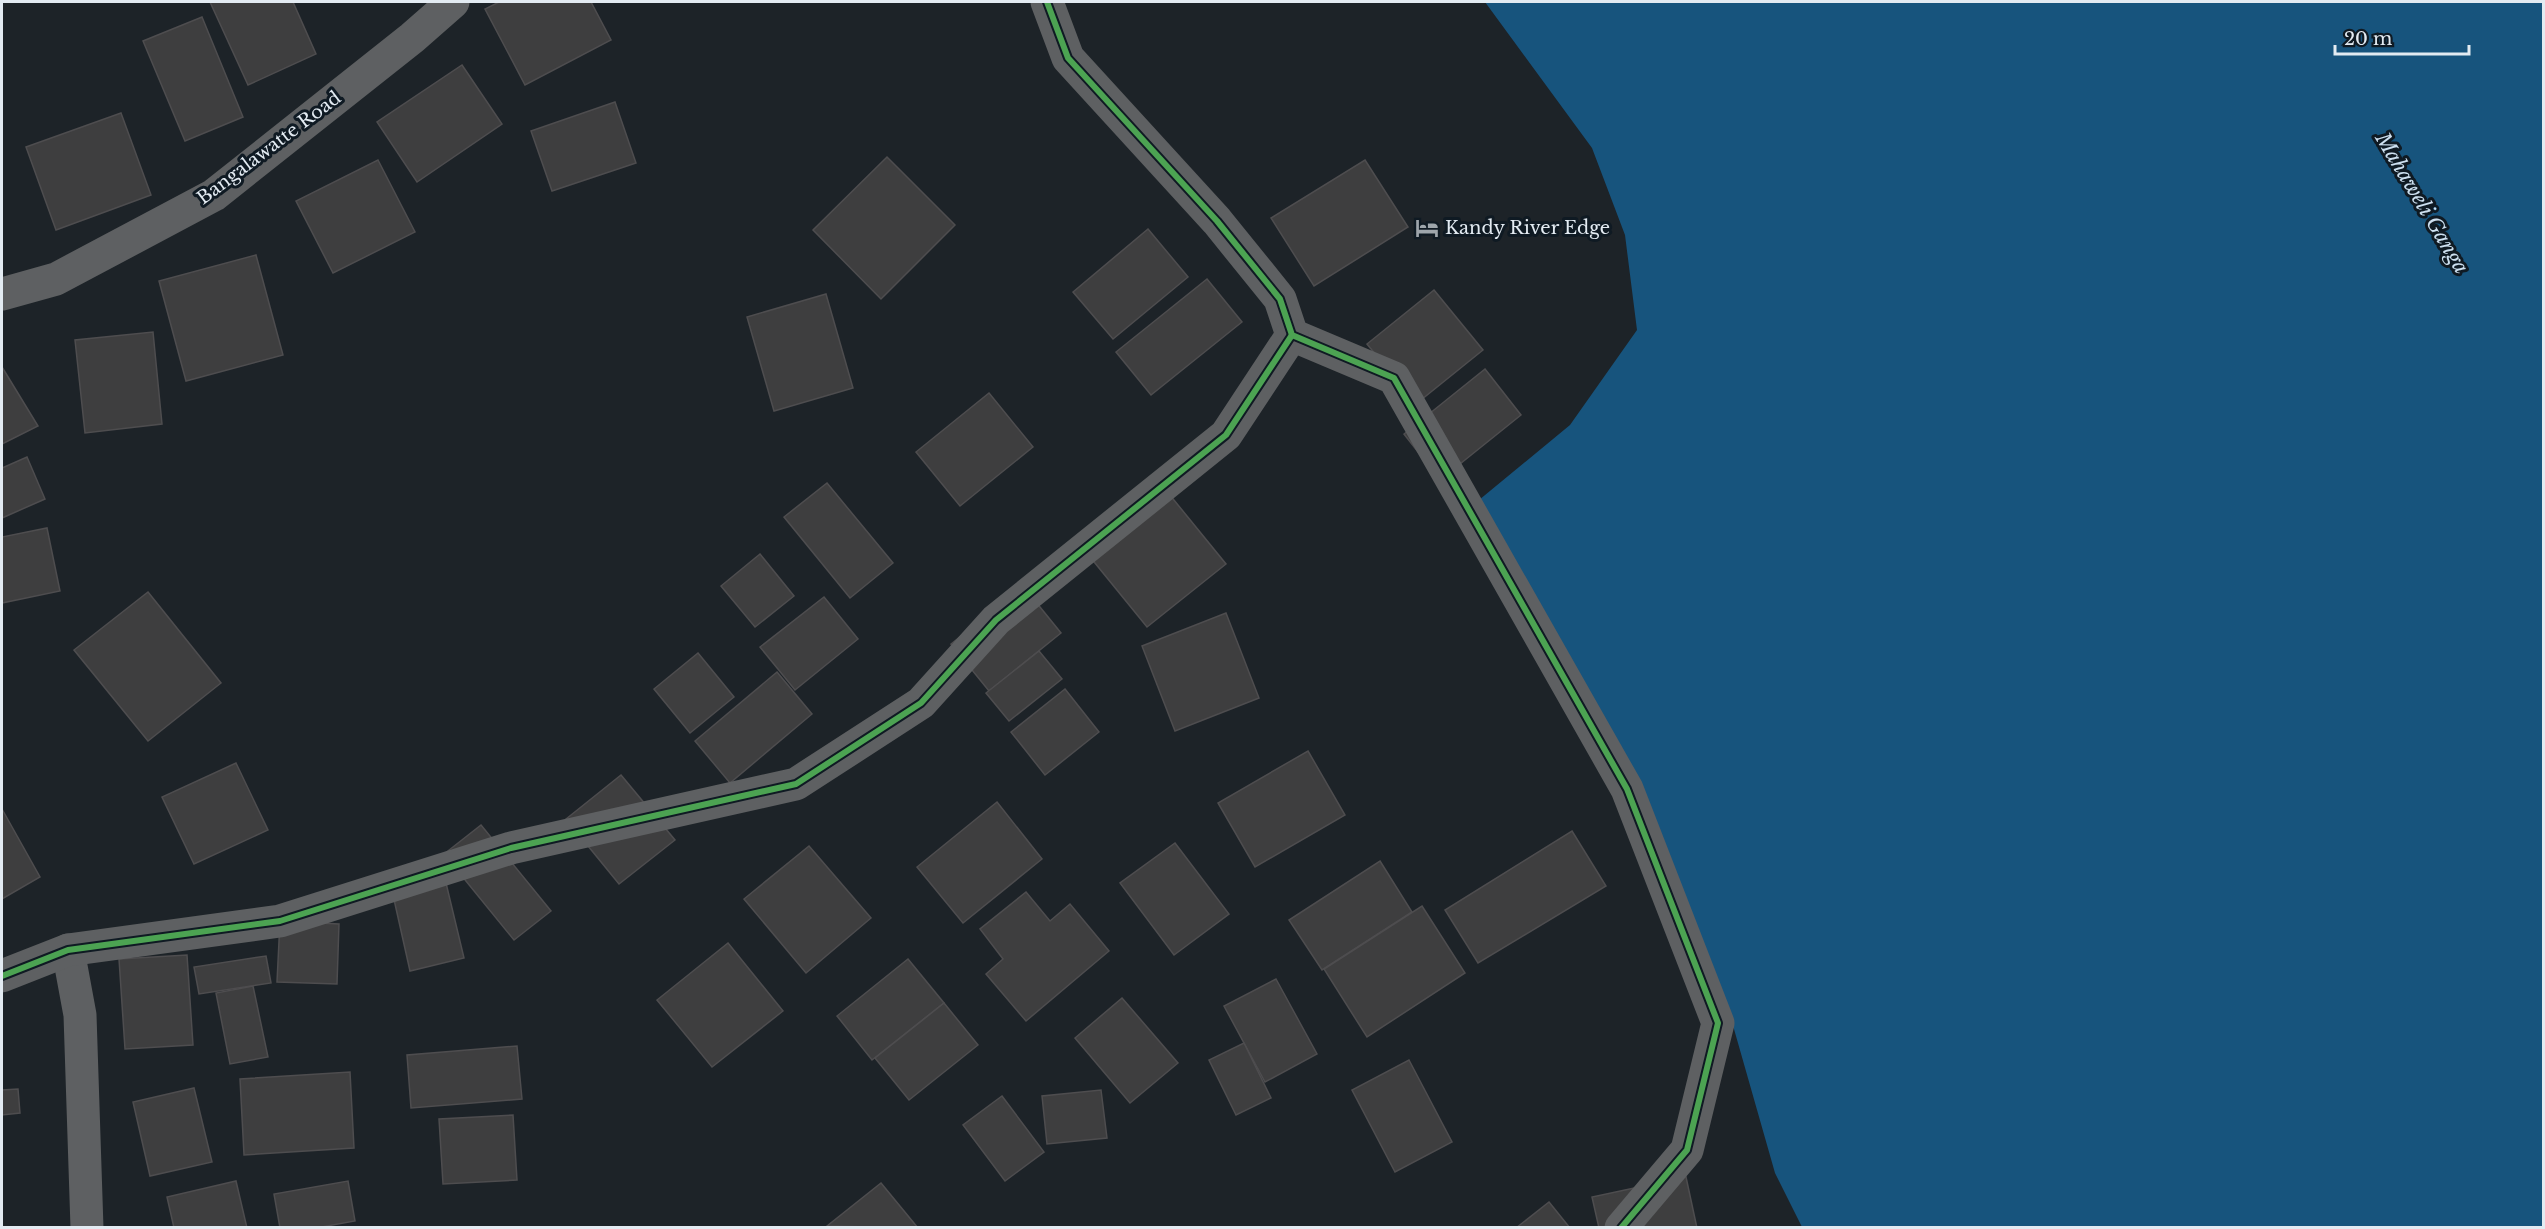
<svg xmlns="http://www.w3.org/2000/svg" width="2545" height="1229" font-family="'Libre Baskerville',serif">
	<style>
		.water { fill: #17547d }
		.building { fill: #3e3e3f; stroke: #4e4d4f; stroke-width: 1.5 }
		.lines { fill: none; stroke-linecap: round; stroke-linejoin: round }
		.street { stroke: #5e6062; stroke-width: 33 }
		.cycleway-casing { stroke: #0f1a23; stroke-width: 10 }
		.cycleway { stroke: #4ca352; stroke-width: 6 }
		.labels { text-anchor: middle; stroke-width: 6; stroke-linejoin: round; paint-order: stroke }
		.street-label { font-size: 18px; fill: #e3ebf2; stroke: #0f1a23 }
		.poi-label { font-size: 18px; fill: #e3ebf2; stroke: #0f1a23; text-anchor: start }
		.water-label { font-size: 20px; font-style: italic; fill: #cde0f0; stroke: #0f1a23 }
	</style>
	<rect width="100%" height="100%" fill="#1d2328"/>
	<!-- water -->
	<polygon class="water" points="1485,2 2543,2 2543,1227 1802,1227 1775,1173 1730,1015 1479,500 1570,425 1637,330 1625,235 1592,148"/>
	<!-- building -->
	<g class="building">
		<polygon points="210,2 293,2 316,54 248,85"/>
		<polygon points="499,2 591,2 611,40 525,85 485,9"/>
		<polygon points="202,17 243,117 185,141 143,41"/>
		<polygon points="462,65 502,124 417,182 377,122"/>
		<polygon points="615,102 636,163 552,191 531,131"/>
		<polygon points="121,113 151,195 56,230 26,147"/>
		<polygon points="887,157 955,225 881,299 813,230"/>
		<polygon points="378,160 415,232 333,273 296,201"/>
		<polygon points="1365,160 1408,227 1314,286 1271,218"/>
		<polygon points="1148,229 1188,277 1113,339 1073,292"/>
		<polygon points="256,255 283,355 186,381 159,281"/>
		<polygon points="1207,279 1242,322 1151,395 1116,352"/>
		<polygon points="1434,290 1483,350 1416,404 1367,344"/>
		<polygon points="826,294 853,388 774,411 747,317"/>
		<polygon points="153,332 162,424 85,433 75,340"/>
		<polygon points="2,367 38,426 2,444"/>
		<polygon points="1485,369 1521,415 1440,480 1404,434"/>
		<polygon points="989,393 1033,447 960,506 916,452"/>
		<polygon points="27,457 45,499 2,518 2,468"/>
		<polygon points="827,483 893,563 850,598 784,517"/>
		<polygon points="1165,489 1226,564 1147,627 1086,552"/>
		<polygon points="47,528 60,591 2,603 2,537"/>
		<polygon points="760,554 794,596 755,627 721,586"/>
		<polygon points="1023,586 1061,633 989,691 951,644"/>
		<polygon points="148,592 221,683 148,741 74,650"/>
		<polygon points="824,597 858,639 795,690 760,647"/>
		<polygon points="1226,613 1259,698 1175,731 1142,646"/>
		<polygon points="1039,651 1062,679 1009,721 986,693"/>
		<polygon points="698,653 734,697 690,733 654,689"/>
		<polygon points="777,672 812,714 730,783 695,741"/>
		<polygon points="1065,689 1099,732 1045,775 1011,732"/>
		<polygon points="1308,751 1345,815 1255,867 1218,803"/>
		<polygon points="236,763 268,830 194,864 162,797"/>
		<polygon points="621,775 675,840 619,884 566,819"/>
		<polygon points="997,802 1042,859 963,923 917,867"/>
		<polygon points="2,809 40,877 2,899"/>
		<polygon points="481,825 551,911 514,940 444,854"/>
		<polygon points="1572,831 1606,886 1478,963 1445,910"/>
		<polygon points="1175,843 1229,914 1174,955 1120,883"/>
		<polygon points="809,846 871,918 806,973 744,899"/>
		<polygon points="1380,861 1412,912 1322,970 1289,920"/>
		<polygon points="446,883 464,958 410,971 393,895"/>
		<polygon points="1026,892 1050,921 1070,904 1109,951 1026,1021 986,974 1003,959 980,929"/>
		<polygon points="1422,906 1465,973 1367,1037 1324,969"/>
		<polygon points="280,921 339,924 337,984 277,982"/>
		<polygon points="728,943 783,1011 712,1067 657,1000"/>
		<polygon points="187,955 193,1045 125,1049 119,959"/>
		<polygon points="266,956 271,983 199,994 194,967"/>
		<polygon points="908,959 944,1003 872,1060 837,1016"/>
		<polygon points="1276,979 1317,1054 1265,1082 1224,1006"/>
		<polygon points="253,986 268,1057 230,1064 216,993"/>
		<polygon points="1122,998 1178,1063 1130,1103 1075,1038"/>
		<polygon points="944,1003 978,1045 909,1100 875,1058"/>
		<polygon points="1244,1043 1271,1098 1236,1115 1209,1060"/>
		<polygon points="517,1046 522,1099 411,1108 407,1055"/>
		<polygon points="1409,1060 1452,1142 1395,1172 1352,1090"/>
		<polygon points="350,1072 354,1148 244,1155 240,1079"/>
		<polygon points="194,1088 212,1162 150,1176 133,1102"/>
		<polygon points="18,1089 20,1113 2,1115 2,1090"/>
		<polygon points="1101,1090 1107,1138 1047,1144 1042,1096"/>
		<polygon points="1002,1096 1044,1152 1005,1181 963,1125"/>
		<polygon points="513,1115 517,1180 443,1184 439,1119"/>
		<polygon points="1686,1177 1697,1228 1599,1228 1592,1197"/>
		<polygon points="236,1181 247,1228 174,1228 167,1197"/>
		<polygon points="348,1181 355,1221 316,1228 280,1228 274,1194"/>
		<polygon points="881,1183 918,1228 827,1226"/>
		<polygon points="1549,1202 1570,1228 1516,1228"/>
	</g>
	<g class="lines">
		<!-- street -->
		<g class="street">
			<polyline points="1047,2 1068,58 1217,221 1280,299 1292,335 1394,378 1627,789 1718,1023 1687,1150 1621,1228"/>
			<polyline points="2,294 56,279 214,195 412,38 453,2"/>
			<polyline points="68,950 80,1015 87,1228"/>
			<polyline points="2,976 68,950 280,921 511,848 796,784 921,703 996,620 1226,435 1292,335"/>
		</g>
		<!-- cycleway casing -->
		<g class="cycleway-casing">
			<g id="cycleway">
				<polyline points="1047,2 1068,58 1217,221 1280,299 1292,335 1394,378 1627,789 1718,1023 1687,1150 1621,1228"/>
				<polyline points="2,976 68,950 280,921 511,848 796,784 921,703 996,620 1226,435 1292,335"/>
			</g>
		</g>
		<!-- cycleway -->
		<use href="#cycleway" class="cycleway"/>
	</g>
	<!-- icons -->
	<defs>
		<g id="hotel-bare" transform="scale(1.8)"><path d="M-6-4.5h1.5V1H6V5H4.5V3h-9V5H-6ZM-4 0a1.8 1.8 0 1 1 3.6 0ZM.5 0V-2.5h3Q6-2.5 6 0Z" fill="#9ea5ab" stroke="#0f1a23" stroke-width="2.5" paint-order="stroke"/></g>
	</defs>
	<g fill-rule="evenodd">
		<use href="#hotel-bare" x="1427" y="228"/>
	</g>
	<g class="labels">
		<!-- street labels -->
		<g class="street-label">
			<text transform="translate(269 148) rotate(-37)" y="6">Bangalawatte Road</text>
		</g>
		<!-- poi labels -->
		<g class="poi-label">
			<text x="1445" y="234">Kandy River Edge</text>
		</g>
		<!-- water labels -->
		<g class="water-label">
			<text transform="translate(2422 203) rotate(59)" y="7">Mahaweli Ganga</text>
		</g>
	</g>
	<!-- border -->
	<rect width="2545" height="1229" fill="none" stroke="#e3ebf2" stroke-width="6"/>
	<!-- scale -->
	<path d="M2335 45v9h134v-9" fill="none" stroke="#e3ebf2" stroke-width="3"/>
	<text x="2344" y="45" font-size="18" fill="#e3ebf2" stroke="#0f1a23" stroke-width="4.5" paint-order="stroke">20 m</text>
</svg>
